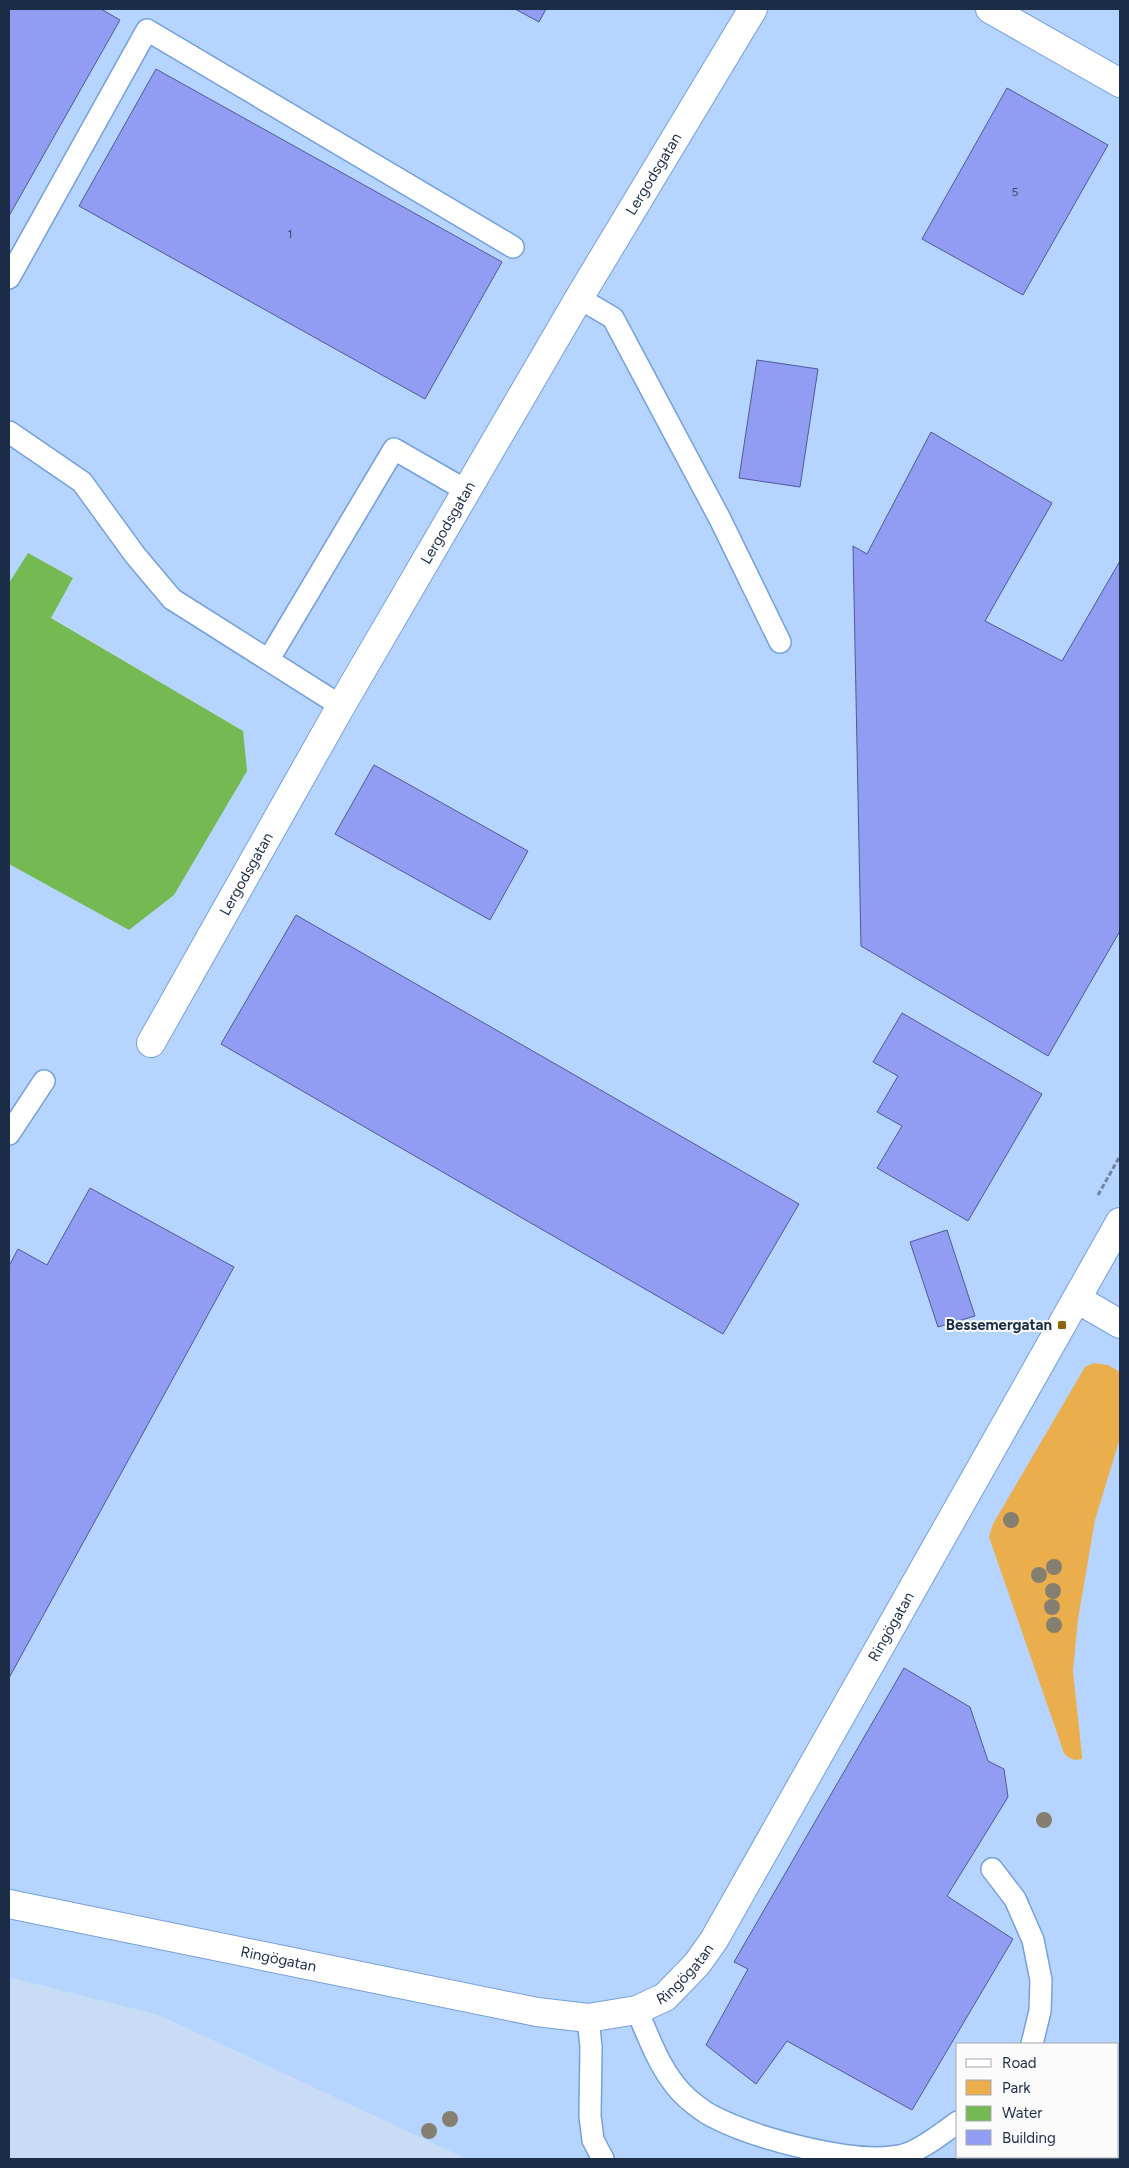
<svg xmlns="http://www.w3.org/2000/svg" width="1129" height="2168" font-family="Figtree,sans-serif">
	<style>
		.built { fill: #b5d4ff; fill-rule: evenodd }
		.green { fill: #ebae4c }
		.water { fill: #74b951 }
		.building { fill: #919df2; stroke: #505899 }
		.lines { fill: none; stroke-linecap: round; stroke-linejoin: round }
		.lane-casing { stroke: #74a1de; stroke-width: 24 }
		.street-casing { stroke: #74a1de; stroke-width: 30 }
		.secondary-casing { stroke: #74a1de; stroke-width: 30 }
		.path { stroke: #72859e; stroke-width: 3; stroke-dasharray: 5 2.5; stroke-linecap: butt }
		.lane { stroke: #fff; stroke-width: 21 }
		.street { stroke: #fff; stroke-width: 28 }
		.secondary { stroke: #fff; stroke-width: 28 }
		.tree { fill: #857f6f }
		.poi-dot { fill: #90630c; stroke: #fbfbfb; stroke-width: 2 }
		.labels { text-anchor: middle; stroke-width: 4; stroke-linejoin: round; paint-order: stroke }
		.number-label { font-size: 12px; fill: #394a72 }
		.street-label { font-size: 15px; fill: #1c2e47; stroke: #fbfbfb }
		.poi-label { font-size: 15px; font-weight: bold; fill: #1c2e47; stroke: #fbfbfb; text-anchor: end }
	</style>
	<rect width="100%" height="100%" fill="#c9dcf6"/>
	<!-- built -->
	<path class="built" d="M9 9H1120V2159H467L159 2015 9 1977V864L129 930 243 731 51 617 72 578 9 583ZM958 2044H1118V2157H958Z"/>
	<!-- green -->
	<path class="green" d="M1094 1363 1108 1365 1120 1372V1438L1095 1520 1078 1619 1073 1671 1082 1756V1759C1074 1761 1069 1759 1064 1753L989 1537 993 1524 1085 1367Z"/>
	<!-- water -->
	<polygon class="water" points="28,553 73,578 51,618 243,731 247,771 174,895 129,930 9,864 9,583"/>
	<!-- building -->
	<g class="building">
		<polygon points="9,9 101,9 120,20 9,216"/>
		<polygon points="515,9 546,9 539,22"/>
		<polygon points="156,69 502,262 425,399 79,206"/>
		<polygon points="1007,88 1108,145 1023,295 922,239"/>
		<polygon points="757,360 818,369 800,487 739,478"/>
		<polygon points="931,432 1052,503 985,621 1062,661 1120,561 1120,931 1048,1056 861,946 853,546 867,554"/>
		<polygon points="374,765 528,851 490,920 335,834"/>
		<polygon points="296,915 799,1204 723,1334 221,1044"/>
		<polygon points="902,1013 1042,1094 968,1221 877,1168 902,1126 877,1112 898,1076 873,1062"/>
		<polygon points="90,1188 234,1267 9,1678 9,1266 18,1249 47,1265"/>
		<polygon points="947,1230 975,1316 938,1327 910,1242"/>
		<polygon points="904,1668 970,1707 988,1761 1004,1769 1008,1797 947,1896 1013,1939 912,2110 787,2041 756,2084 706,2045 748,1969 734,1962"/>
	</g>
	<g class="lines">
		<!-- lane casing -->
		<g class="lane-casing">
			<g id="lane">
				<polyline points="9,278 147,30 513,247"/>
				<polyline points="579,298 613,318 720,519 780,642"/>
				<polyline points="9,432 82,482 135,555 172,599 341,706"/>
				<polyline points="269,659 394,449 467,491"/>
				<polyline points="9,1134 44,1081"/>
				<polyline points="992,1869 1015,1899 1033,1940 1041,1980 1040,2011 1032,2044"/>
				<path d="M637 2010C650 2041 662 2075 687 2098 694 2104 704 2112 712 2116 754 2138 853 2165 899 2156 918 2153 942 2133 958 2122"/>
				<polyline points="588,2018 591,2047 590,2116 593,2140 603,2159"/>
			</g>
		</g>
		<!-- street casing -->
		<g class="street-casing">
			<g id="street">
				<polyline points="990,9 1120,83"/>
				<path id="s1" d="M151 1043 341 706 579 298 753 9"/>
				<polyline points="1077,1299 1120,1324"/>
			</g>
		</g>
		<!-- secondary casing -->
		<g class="secondary-casing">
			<g id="secondary">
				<path id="s2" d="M9 1904 537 2012 588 2018 637 2010 665 1997 697 1964 714 1940 1120 1222"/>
			</g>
		</g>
		<!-- path -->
		<polyline class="path" points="1098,1195 1120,1156"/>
		<!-- lane -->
		<use href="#lane" class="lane"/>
		<!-- street -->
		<use href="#street" class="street"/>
		<!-- secondary -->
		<use href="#secondary" class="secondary"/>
	</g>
	<!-- trees -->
	<g class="tree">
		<circle cx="1011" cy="1520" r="8"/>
		<circle cx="1054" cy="1567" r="8"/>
		<circle cx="1039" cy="1575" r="8"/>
		<circle cx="1053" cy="1591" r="8"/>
		<circle cx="1052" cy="1607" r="8"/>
		<circle cx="1054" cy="1625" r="8"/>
		<circle cx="1044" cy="1820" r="8"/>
		<circle cx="450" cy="2119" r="8"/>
		<circle cx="429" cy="2131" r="8"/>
	</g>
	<!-- markers -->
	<rect class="poi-dot" x="1057" y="1320" width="10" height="10" rx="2.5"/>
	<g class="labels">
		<!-- number labels -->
		<g class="number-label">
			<text x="1015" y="196">5</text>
			<text x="290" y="238">1</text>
		</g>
		<!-- street labels -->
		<g class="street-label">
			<text dy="5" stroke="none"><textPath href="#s1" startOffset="1004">Lergodsgatan</textPath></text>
			<text dy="5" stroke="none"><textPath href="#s1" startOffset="599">Lergodsgatan</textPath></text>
			<text dy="5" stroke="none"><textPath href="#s1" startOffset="194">Lergodsgatan</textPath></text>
			<text dy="5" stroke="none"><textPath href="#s2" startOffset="1106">Ringögatan</textPath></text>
			<text dy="5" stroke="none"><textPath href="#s2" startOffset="275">Ringögatan</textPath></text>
			<text dy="5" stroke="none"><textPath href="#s2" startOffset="701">Ringögatan</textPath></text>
		</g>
		<!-- poi labels -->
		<g class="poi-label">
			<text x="1052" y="1330">Bessemergatan</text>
		</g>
	</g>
	<!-- border -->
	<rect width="1129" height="2168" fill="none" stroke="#1c2e47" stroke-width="20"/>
	<!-- legend -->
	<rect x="956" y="2043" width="162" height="115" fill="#fbfbfb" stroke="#a2a9b3"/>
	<rect x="966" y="2059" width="25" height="8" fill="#ffffff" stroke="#a2a9b3"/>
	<text x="1002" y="2068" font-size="15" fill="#1c2e47">Road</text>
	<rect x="966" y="2080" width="25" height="15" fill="#ebae4c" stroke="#a2a9b3"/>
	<text x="1002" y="2093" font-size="15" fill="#1c2e47">Park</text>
	<rect x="966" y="2106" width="25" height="15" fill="#74b951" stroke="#a2a9b3"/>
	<text x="1002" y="2118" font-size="15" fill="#1c2e47">Water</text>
	<rect x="966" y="2130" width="25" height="15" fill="#919df2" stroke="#a2a9b3"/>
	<text x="1002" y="2143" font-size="15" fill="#1c2e47">Building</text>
</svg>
